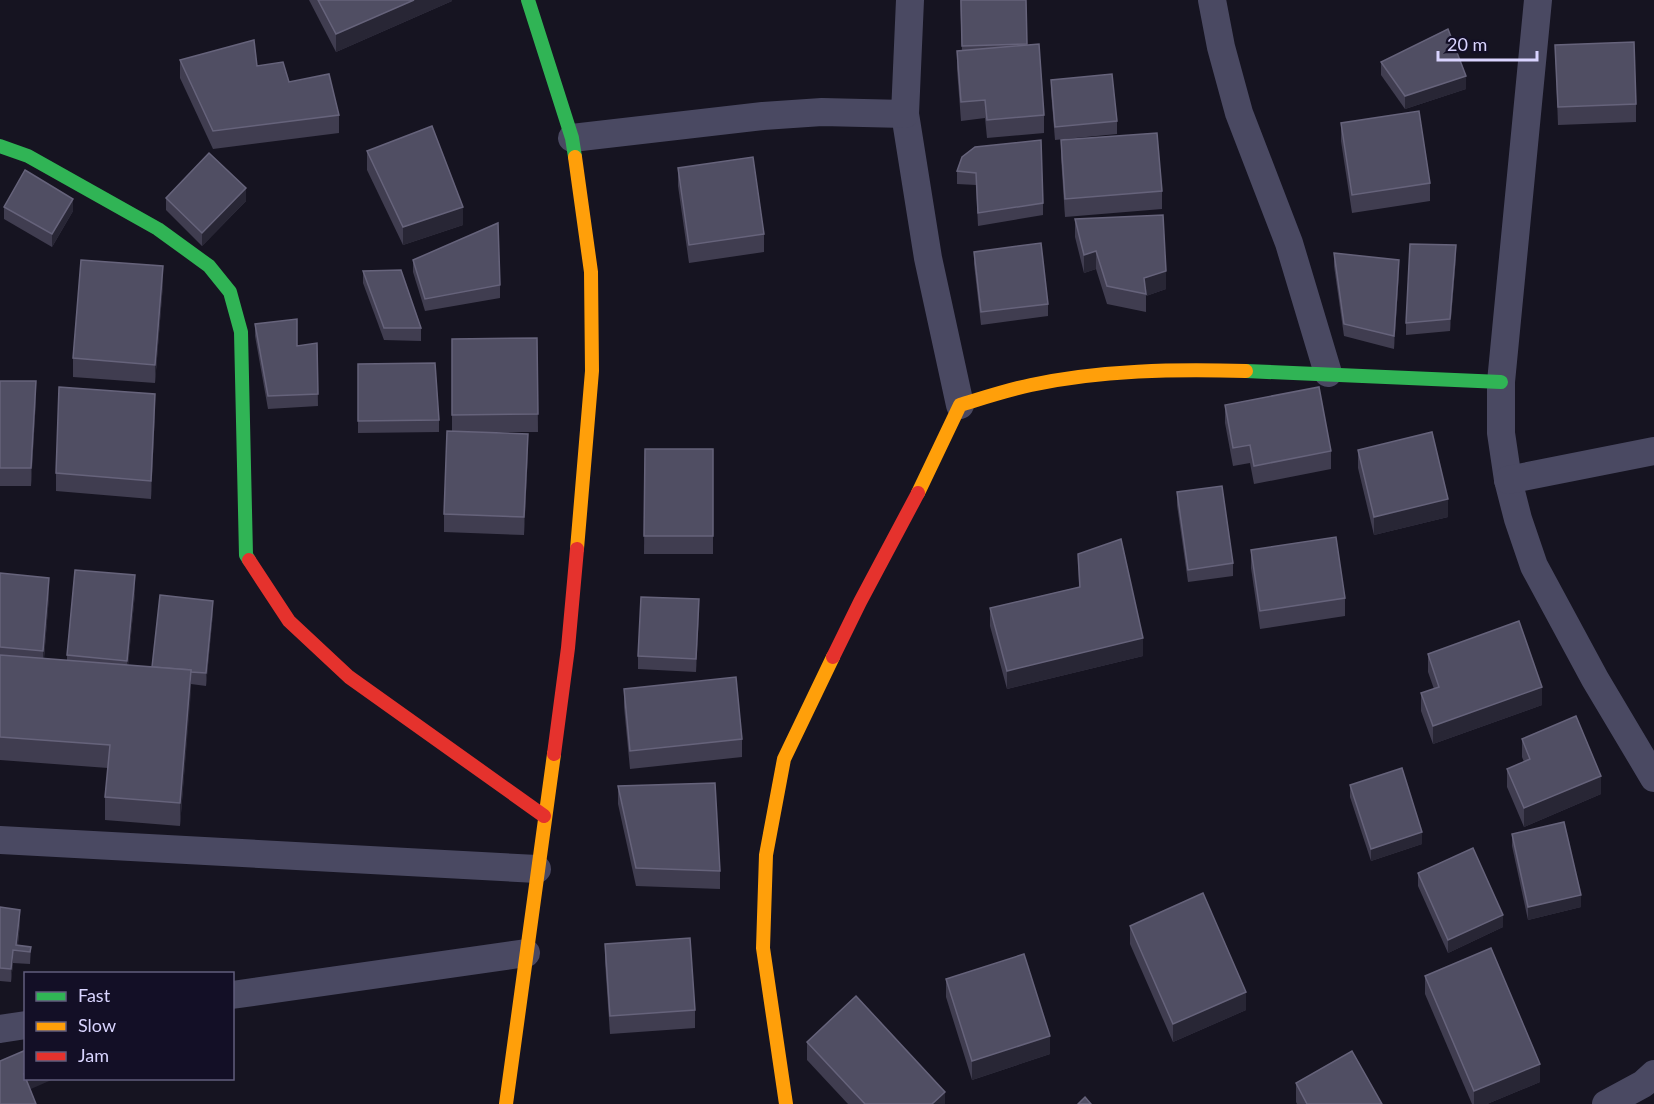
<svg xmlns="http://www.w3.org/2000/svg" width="1654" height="1104" font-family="Lato,sans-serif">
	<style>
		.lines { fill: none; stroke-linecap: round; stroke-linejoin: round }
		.street { stroke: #4a4962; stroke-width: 28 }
		.fast { stroke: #30b455; stroke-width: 14 }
		.slow { stroke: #ff9f0a; stroke-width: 14 }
		.jam { stroke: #e5322d; stroke-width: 14 }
		.wall { fill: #403d50 }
		.shaded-wall { fill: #282635 }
		.building { fill: #504e63; stroke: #66637b; stroke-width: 1.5 }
	</style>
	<rect width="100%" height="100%" fill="#161421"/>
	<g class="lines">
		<!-- street -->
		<g class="street">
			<polyline points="1212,0 1221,47 1239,113 1289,243 1328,373"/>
			<polyline points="1538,0 1501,382 1501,433 1508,480 1518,519 1534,566 1595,679 1654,778"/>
			<polyline points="905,114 928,258 960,405"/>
			<polyline points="572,138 763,116 822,112 905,114 910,0"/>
			<polyline points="1508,480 1654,451"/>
			<polyline points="0,840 537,869"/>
			<polyline points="232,995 526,953"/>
			<polyline points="0,1029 26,1025"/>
			<polyline points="1606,1104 1643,1084 1654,1074"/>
		</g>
		<!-- fast -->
		<g class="fast">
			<polyline points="528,0 572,138 575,157"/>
			<polyline points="0,146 28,156 158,229 209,266 230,292 241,332 246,555 249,560"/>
			<polyline points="1246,371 1501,382"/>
		</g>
		<!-- slow -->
		<g class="slow">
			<polyline points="575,157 591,272 592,371 577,549"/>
			<path d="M918 493 960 405C983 398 1007 390 1031 385 1101 370 1175 369 1246 371"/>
			<polyline points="506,1104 554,754"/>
			<polyline points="786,1104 763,948 766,855 784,759 833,657"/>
		</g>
		<!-- jam -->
		<g class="jam">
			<polyline points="249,560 289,621 349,677 544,816"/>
			<polyline points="833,657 860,602 918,493"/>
			<polyline points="554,754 568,648 577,549"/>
		</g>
	</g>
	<!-- wall -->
	<g class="wall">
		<polygon points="309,0 452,0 452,1 336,52"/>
		<polygon points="960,0 1026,0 1027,45 1044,115 1044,133 987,138 985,118 961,121 957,69 957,51 962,51"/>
		<polygon points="1555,45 1636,104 1636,122 1558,125"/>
		<polygon points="180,60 257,66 289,82 339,115 339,133 213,149 180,78"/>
		<polygon points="1381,62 1466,89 1405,109 1381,75"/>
		<polygon points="1051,80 1117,121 1117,134 1055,140 1051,92"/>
		<polygon points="1341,123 1430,183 1430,201 1352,213 1341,141"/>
		<polygon points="1061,140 1162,191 1162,209 1065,217 1061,158"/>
		<polygon points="367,151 463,225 403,245 367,170"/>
		<polygon points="962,157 1043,203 1043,215 978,226 976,185 957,184 957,171"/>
		<polygon points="678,168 764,234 764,252 689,263 678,186"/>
		<polygon points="166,198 246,201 202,246 166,210"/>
		<polygon points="4,207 73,211 52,247 4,219"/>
		<polygon points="1075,219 1166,289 1146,296 1146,312 1107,304 1096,269 1084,273 1075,237"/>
		<polygon points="974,252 1048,304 1048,316 981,325 974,264"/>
		<polygon points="1334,253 1399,273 1394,349 1344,336 1334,266"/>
		<polygon points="1456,257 1450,331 1406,335 1406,323"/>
		<polygon points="413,260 500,285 500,298 425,311 413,272"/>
		<polygon points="363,271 421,328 421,341 384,340 363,283"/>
		<polygon points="163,284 155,383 73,377 73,358"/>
		<polygon points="255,324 297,346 317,343 318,406 268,409 255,336"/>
		<polygon points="537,338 538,432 488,432 528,452 524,535 444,532 444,514 452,431 452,339"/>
		<polygon points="358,364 439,420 439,432 358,433"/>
		<polygon points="0,381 36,399 31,486 0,486"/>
		<polygon points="1225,405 1331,451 1331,469 1254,484 1250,463 1233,466 1225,423"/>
		<polygon points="155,412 151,499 56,491 56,473"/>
		<polygon points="645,449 713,449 713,554 644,554"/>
		<polygon points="1358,450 1448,517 1374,535 1358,468"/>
		<polygon points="1177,492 1233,563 1233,576 1188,582 1177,505"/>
		<polygon points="1251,550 1345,598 1345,616 1260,629 1251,568"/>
		<polygon points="1078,554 1143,656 1007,689 990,626 990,608 1079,587"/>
		<polygon points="0,573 49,596 44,659 67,661 67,655 135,593 128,665 152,667 213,613 206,686 191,684 180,826 105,820 105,797 108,768 0,760"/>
		<polygon points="699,612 696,672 638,669 638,656"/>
		<polygon points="1428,654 1542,705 1433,744 1421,711 1421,693 1434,689 1428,672"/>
		<polygon points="624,689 742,739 742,757 630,769 624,707"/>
		<polygon points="1522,739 1601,794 1524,827 1507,787 1507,769 1524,762 1522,757"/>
		<polygon points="1350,785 1422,844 1371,861 1350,797"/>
		<polygon points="618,786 720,871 720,889 636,886 618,804"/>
		<polygon points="1512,834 1581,907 1528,920 1512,846"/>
		<polygon points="1418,873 1503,927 1448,953 1418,886"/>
		<polygon points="0,907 20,922 18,945 31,947 30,964 13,963 11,982 0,981"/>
		<polygon points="1130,926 1246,1010 1173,1042 1130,944"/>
		<polygon points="605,944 695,1010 695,1028 610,1034 605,962"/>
		<polygon points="1425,976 1540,1082 1487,1104 1472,1104 1425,994"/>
		<polygon points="946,979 1050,1054 972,1080 946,997"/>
		<polygon points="807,1042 945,1104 848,1104 807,1060"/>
		<polygon points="1296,1083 1382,1104 1297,1104 1296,1102"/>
	</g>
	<!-- shaded-wall -->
	<g class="shaded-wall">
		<polygon points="414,0 452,0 452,1 336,52 336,34"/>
		<polygon points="1466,76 1466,89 1405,109 1405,96"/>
		<polygon points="246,188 246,201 202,246 202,233"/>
		<polygon points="73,199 73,211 52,247 52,234"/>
		<polygon points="463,207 463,225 403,245 403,227"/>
		<polygon points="1456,245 1456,257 1450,331 1450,319"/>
		<polygon points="1096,251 1096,269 1084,273 1084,255"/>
		<polygon points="1399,260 1399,273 1394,349 1394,336"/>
		<polygon points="163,266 163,284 155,383 155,365"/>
		<polygon points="1166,271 1166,289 1146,296 1144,278"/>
		<polygon points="36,381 36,399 31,486 31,468"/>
		<polygon points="155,394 155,412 151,499 151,481"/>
		<polygon points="528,434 528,452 524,535 524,517"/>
		<polygon points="1448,499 1448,517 1374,535 1374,517"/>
		<polygon points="135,575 135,593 127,679 127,661"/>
		<polygon points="49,578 49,596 43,669 43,651"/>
		<polygon points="699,599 699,612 696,672 696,659"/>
		<polygon points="213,601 213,613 206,686 206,673"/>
		<polygon points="1143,638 1143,656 1007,689 1007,671"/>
		<polygon points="191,670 191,693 180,826 180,803"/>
		<polygon points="1542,687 1542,705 1433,744 1433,726"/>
		<polygon points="1601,776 1601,794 1524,827 1524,808"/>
		<polygon points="1422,832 1422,844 1371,861 1371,849"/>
		<polygon points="1581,895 1581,907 1528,920 1528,907"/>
		<polygon points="20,910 20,922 17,951 16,945"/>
		<polygon points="1503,915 1503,927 1448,953 1448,940"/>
		<polygon points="13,950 13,963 11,982 11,969"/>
		<polygon points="1246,992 1246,1010 1173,1042 1173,1024"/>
		<polygon points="1050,1036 1050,1054 972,1080 972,1061"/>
		<polygon points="1540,1064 1540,1082 1487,1104 1474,1104 1474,1091"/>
		<polygon points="24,1074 26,1074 26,1078 56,1078 24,1092"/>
		<polygon points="945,1092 945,1104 932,1104"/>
	</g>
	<!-- building -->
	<g class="building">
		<polygon points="318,0 414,0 336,34"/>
		<polygon points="961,0 1026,0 1027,44 962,46"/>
		<polygon points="1448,29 1466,76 1405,96 1381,62"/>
		<polygon points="254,40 257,66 283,62 289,82 329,74 339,115 213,131 180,60"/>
		<polygon points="1634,42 1636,104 1558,107 1555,45"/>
		<polygon points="1039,44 1044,115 987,120 985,100 961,102 957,51"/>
		<polygon points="1112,74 1117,121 1055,127 1051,80"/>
		<polygon points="1419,111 1430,183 1352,195 1341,123"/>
		<polygon points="432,126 463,207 403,227 367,151"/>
		<polygon points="1157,133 1162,191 1065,199 1061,140"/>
		<polygon points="1041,140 1043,203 978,213 976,173 957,171 962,157 975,147"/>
		<polygon points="209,153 246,188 202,233 166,198"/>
		<polygon points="753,157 764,234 689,245 678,168"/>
		<polygon points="25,170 73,199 52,234 4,207"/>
		<polygon points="1163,215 1166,271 1144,278 1146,294 1107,286 1096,251 1084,255 1075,219"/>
		<polygon points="498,223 500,285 425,299 413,260"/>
		<polygon points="1041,243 1048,304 981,312 974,252"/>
		<polygon points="1410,244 1456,245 1450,319 1406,323"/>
		<polygon points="1334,253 1399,260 1394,336 1344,324"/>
		<polygon points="81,260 163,266 155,365 73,358"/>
		<polygon points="401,270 421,328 384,328 363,271"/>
		<polygon points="297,319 297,346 317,343 318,394 268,396 255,324"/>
		<polygon points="537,338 538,414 452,415 452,339"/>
		<polygon points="435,363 439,420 358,421 358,364"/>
		<polygon points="0,381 36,381 31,468 0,468"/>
		<polygon points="59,387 155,394 151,481 56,473"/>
		<polygon points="1319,387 1331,451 1254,466 1250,445 1233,448 1225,405"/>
		<polygon points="447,431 528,434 524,517 444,514"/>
		<polygon points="1432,432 1448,499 1374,517 1358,450"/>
		<polygon points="645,449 713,449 713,536 644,536"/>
		<polygon points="1222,486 1233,563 1188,570 1177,492"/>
		<polygon points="1336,537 1345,598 1260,611 1251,550"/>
		<polygon points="1121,539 1143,638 1007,671 990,608 1080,587 1078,554"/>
		<polygon points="75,570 135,575 127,661 67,655"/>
		<polygon points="0,573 49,578 43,651 0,647"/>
		<polygon points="160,595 213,601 206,673 191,672 191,670 152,667"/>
		<polygon points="641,597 699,599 696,659 638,656"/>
		<polygon points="1519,621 1542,687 1433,726 1421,693 1439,687 1428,654"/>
		<polygon points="0,655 191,670 180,803 105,797 110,745 0,737"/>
		<polygon points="736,677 742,739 630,751 624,689"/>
		<polygon points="1576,716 1601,776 1524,808 1507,769 1530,759 1522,739"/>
		<polygon points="1402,768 1422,832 1371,849 1350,785"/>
		<polygon points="715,783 720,871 636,868 618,786"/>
		<polygon points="1564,822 1581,895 1528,907 1512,834"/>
		<polygon points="1473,848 1503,915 1448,940 1418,873"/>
		<polygon points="1203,893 1246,992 1173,1024 1130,926"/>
		<polygon points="0,907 20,910 16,945 31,947 30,952 13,950 11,969 0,968"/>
		<polygon points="690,938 695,1010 610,1016 605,944"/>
		<polygon points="1491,948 1540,1064 1474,1091 1425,976"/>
		<polygon points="1024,954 1050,1036 972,1061 946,979"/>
		<polygon points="856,996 945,1092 932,1104 865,1104 807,1042"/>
		<polygon points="26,1050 26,1074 24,1074 36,1104 0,1104 0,1061"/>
		<polygon points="1352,1051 1382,1104 1307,1104 1296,1083"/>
		<polygon points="1085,1097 1091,1104 1078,1104"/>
	</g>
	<!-- legend -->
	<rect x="24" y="972" width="210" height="108" fill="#130f26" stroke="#625e7d" stroke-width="1.5"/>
	<rect x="36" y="992" width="30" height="9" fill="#30b455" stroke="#625e7d" stroke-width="1.5"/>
	<text x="78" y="1002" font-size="18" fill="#d9d4ff">Fast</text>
	<rect x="36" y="1022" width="30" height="9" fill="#ff9f0a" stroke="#625e7d" stroke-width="1.5"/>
	<text x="78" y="1032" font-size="18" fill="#d9d4ff">Slow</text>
	<rect x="36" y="1052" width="30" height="9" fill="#e5322d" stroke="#625e7d" stroke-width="1.5"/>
	<text x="78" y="1062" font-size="18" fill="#d9d4ff">Jam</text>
	<!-- scale -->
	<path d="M1438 51v9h99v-9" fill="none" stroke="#d9d4ff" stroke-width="3"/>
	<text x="1447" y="51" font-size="18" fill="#d9d4ff" stroke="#130f26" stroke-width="4.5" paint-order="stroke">20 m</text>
</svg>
